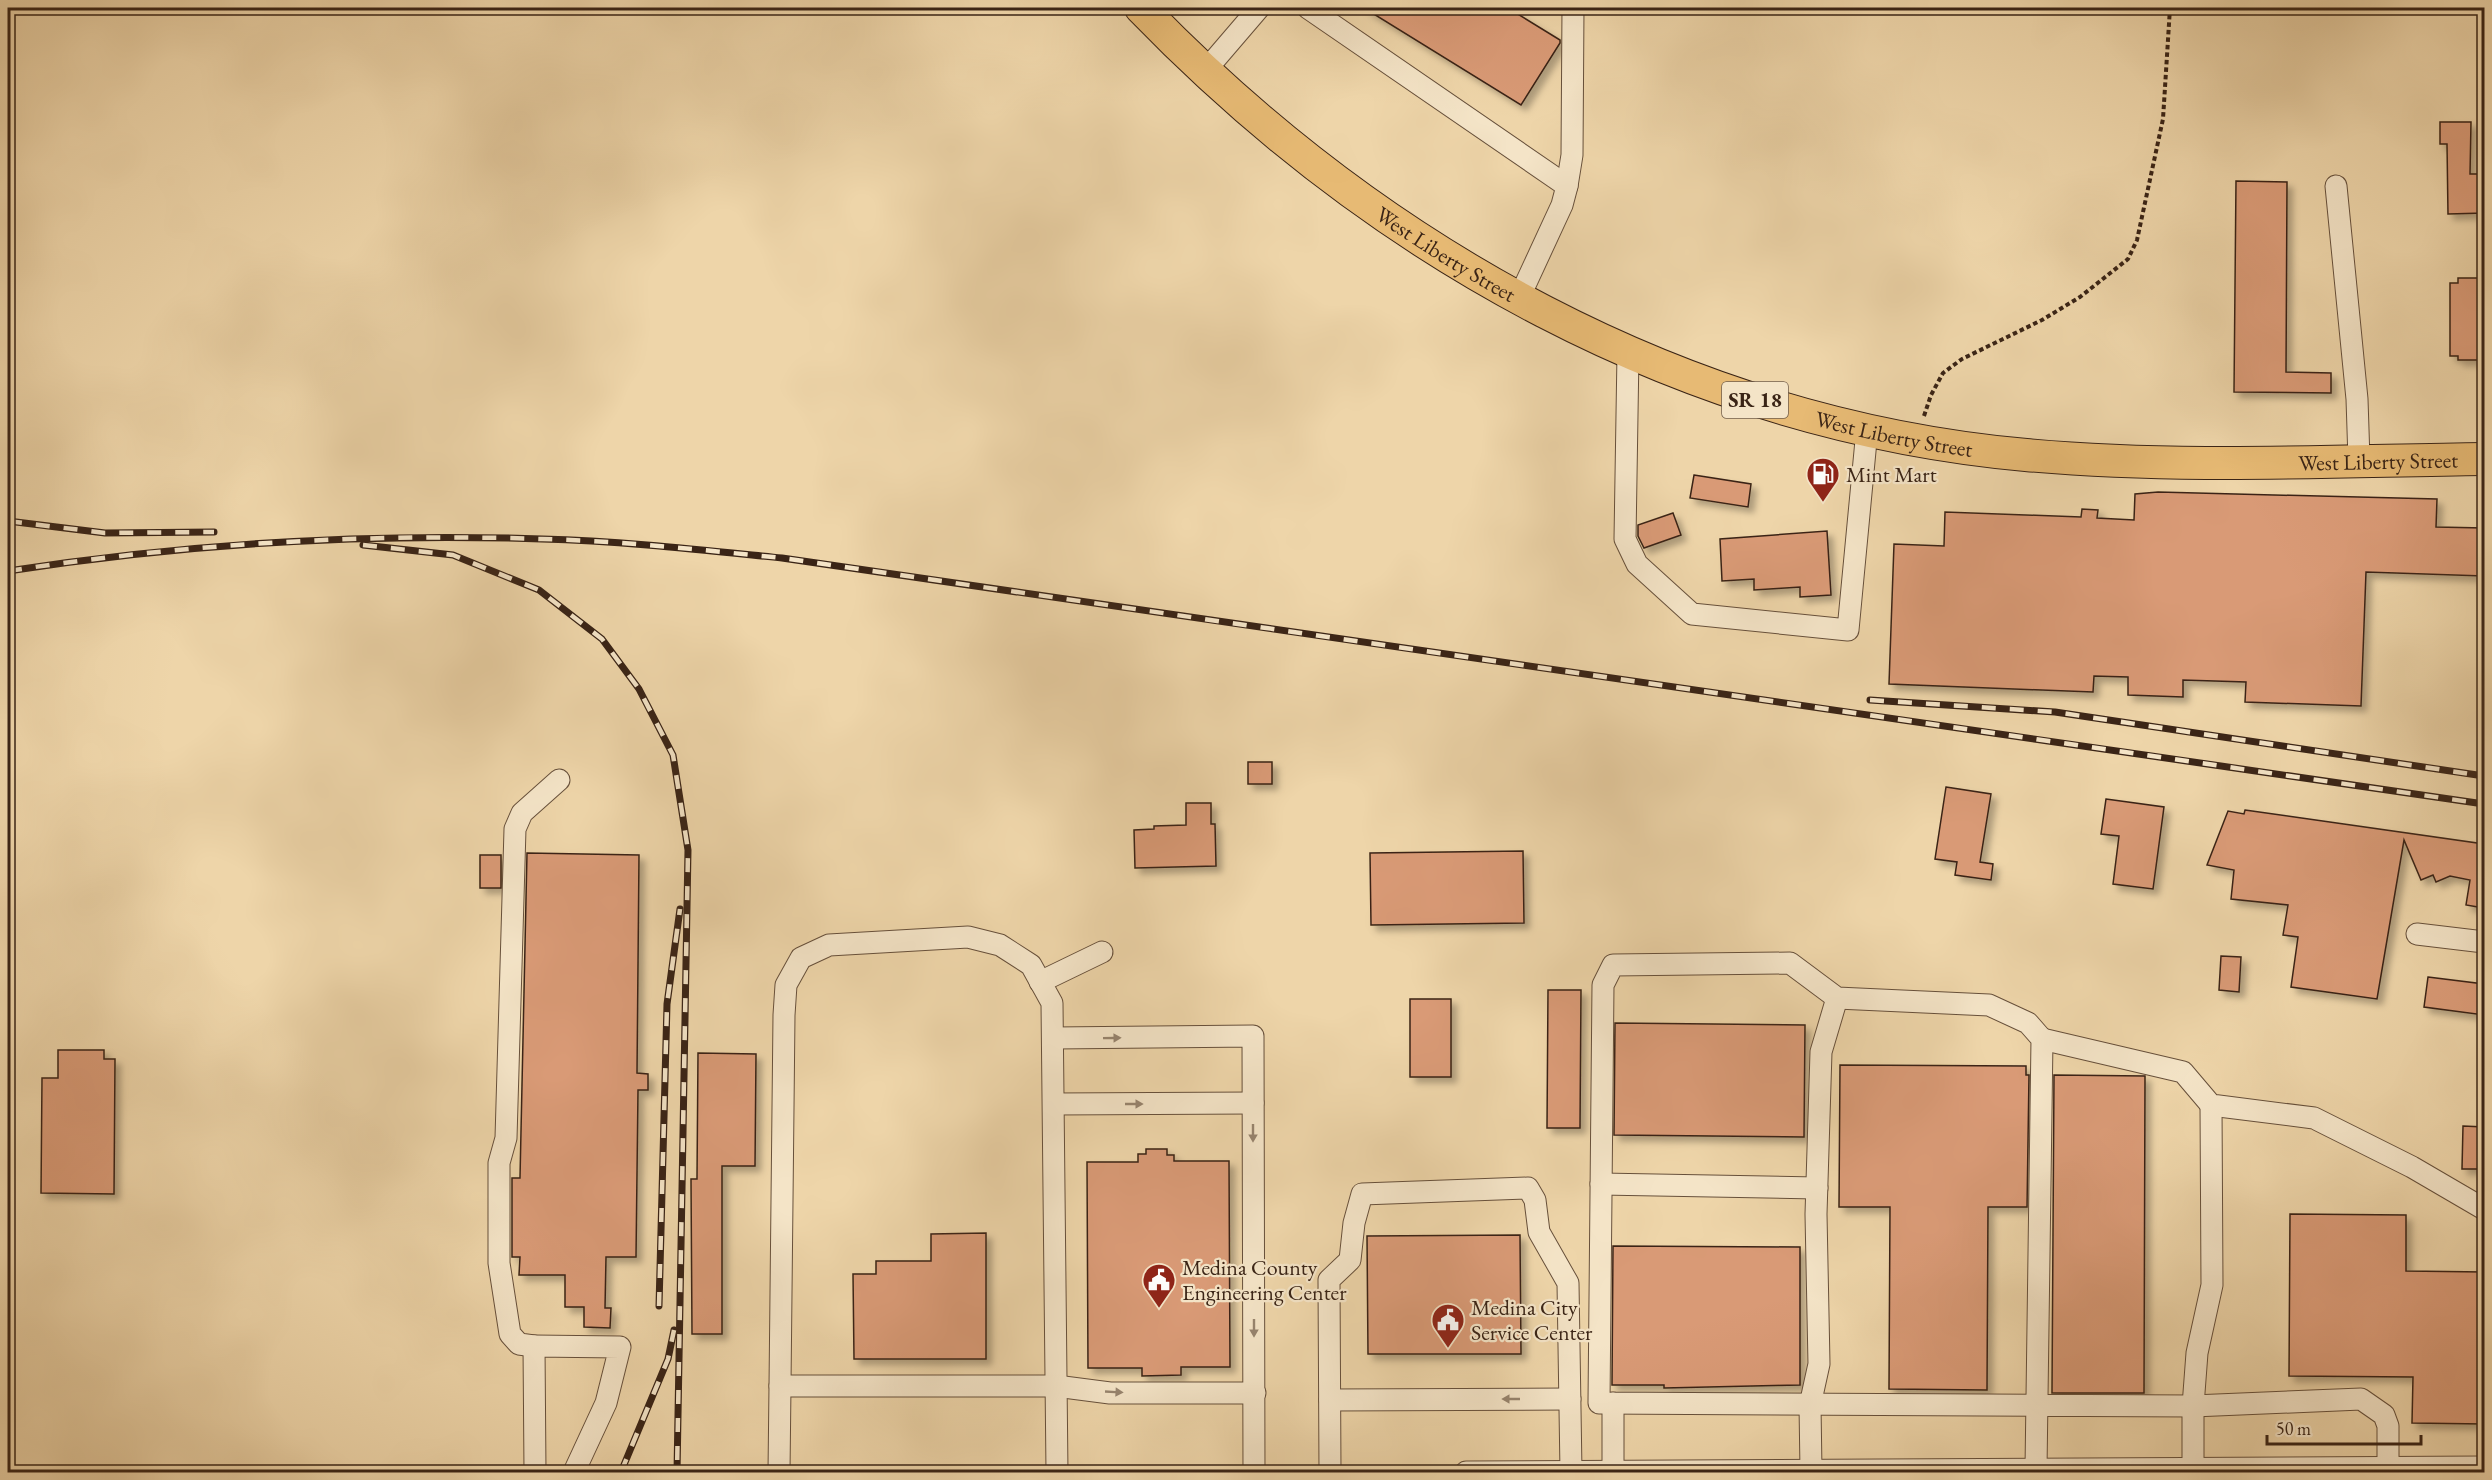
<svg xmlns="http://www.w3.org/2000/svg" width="2492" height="1480" font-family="'EB Garamond',serif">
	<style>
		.building { fill: #d99a76; stroke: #3a2416; stroke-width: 1.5; filter: url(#shadow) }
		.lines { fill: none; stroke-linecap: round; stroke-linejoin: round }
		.minor-casing { stroke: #67503b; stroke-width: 23 }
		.highway-casing { stroke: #3a2416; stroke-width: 34 }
		.path { stroke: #3a2416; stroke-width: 4; stroke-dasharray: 4.5 3; stroke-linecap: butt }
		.minor { stroke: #f4e4c7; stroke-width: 21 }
		.highway { stroke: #e7ba74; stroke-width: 32 }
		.rail-casing { stroke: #3a2416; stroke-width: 7 }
		.rail { stroke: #f4e4c7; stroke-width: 4.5; stroke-dasharray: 14; stroke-linecap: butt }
		.oneway { fill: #97846e }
		.labels { text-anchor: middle; stroke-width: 4.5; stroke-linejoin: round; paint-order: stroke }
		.shield { fill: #f4e4c7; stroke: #725e4b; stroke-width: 1.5 }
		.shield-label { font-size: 21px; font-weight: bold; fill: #3a2416 }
		.street-label { font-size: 22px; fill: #3a2416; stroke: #f4e4c7 }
		.poi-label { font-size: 22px; fill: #3a2416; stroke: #f4e4c7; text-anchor: start }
	</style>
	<defs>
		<filter id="shadow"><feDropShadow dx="5.5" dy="5.5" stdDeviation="3" flood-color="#0004"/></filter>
	</defs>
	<rect width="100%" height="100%" fill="#eed5a9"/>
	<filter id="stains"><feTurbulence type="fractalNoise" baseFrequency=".00333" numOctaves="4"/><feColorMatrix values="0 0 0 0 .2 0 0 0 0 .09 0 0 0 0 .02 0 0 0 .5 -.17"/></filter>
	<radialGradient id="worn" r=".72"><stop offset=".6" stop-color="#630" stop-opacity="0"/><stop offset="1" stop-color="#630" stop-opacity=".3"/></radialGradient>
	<!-- building -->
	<g class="building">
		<polygon points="1364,8 1508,8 1560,40 1560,43 1521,105"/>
		<polygon points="2440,122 2471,122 2470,174 2484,174 2484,213 2448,214 2447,144 2440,144"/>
		<polygon points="2236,181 2287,182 2286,372 2331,373 2331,393 2234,392"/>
		<polygon points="2458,278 2482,278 2482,283 2484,283 2484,344 2482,344 2482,360 2458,360 2458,356 2450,356 2450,283 2458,283"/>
		<polygon points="1694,475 1751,484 1748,507 1690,498"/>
		<polygon points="2158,492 2437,499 2436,527 2484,528 2484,576 2366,572 2361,706 2245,702 2246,682 2183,680 2183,697 2128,695 2128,677 2094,676 2093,692 1889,684 1894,544 1944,546 1945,512 2081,517 2082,509 2098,510 2097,518 2134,520 2135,494"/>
		<polygon points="1673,513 1681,535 1644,548 1638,536 1638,525"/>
		<polygon points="1827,531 1831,595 1800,597 1800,587 1754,590 1754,579 1722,581 1720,539"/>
		<rect x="1248" y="762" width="24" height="22"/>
		<polygon points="1946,787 1991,794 1980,862 1993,864 1991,880 1955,875 1957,862 1935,859"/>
		<polygon points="2106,799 2164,807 2153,889 2113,884 2119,836 2101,834"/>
		<polygon points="1186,803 1211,803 1211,824 1215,824 1216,866 1135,868 1134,830 1154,829 1154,826 1186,825"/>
		<polygon points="2245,810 2484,844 2484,908 2466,905 2470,880 2450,876 2436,882 2433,875 2421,880 2404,840 2377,999 2291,987 2298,937 2283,935 2288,905 2231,899 2234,870 2207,865 2228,811 2244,814"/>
		<polygon points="1523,851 1524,923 1371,925 1370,853"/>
		<polygon points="527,853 639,855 637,1073 648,1074 648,1090 638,1090 636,1257 606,1257 605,1308 611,1308 610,1328 584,1327 584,1307 565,1307 565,1275 519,1275 520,1257 512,1257 512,1178 520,1178"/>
		<rect x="480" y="855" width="21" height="33"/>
		<polygon points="2221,956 2241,957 2239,992 2219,990"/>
		<polygon points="2428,977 2484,984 2484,1015 2424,1007"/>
		<polygon points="1548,990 1581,990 1580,1128 1547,1128"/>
		<rect x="1410" y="999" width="41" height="78"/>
		<polygon points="1615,1023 1805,1025 1804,1137 1614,1135"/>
		<polygon points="58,1050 104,1050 104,1059 115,1059 114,1194 41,1193 42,1078 58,1078"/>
		<polygon points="698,1053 756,1054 755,1166 722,1166 722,1334 692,1334 691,1179 697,1179"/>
		<polygon points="1840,1065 2026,1066 2026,1075 2029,1075 2027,1207 1988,1207 1987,1390 1889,1389 1890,1207 1839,1207"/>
		<polygon points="2054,1075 2145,1076 2144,1393 2052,1393"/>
		<polygon points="2463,1126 2484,1127 2484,1169 2462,1169"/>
		<polygon points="1146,1149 1167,1149 1167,1155 1174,1155 1174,1161 1229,1161 1230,1367 1181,1367 1181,1375 1142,1376 1142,1368 1088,1368 1087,1162 1138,1162 1138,1154 1146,1154"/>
		<polygon points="2290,1214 2406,1215 2406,1271 2484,1272 2484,1424 2412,1423 2413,1377 2289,1376"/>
		<polygon points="986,1233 986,1359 854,1359 853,1274 876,1274 876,1261 931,1261 931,1234"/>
		<polygon points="1520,1235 1521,1354 1368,1354 1367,1236"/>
		<polygon points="1613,1246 1800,1247 1800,1385 1664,1388 1664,1385 1612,1385"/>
	</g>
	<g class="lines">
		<!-- minor casing -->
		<g class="minor-casing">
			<g id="minor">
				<polyline points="1308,8 1567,186 1562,205 1519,298"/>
				<polyline points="1205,71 1259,8"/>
				<polyline points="1567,186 1572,155 1573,8"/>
				<polyline points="2336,186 2357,399 2359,460"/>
				<polyline points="1628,353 1625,539 1637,564 1692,614 1848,630 1867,430"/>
				<polyline points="2417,934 2484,942"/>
				<polyline points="1040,982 1102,952"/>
				<polyline points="1054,1038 1253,1036 1254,1472"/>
				<polyline points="2042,1039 2183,1072 2211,1105 2314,1118 2412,1167 2484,1209"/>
				<polyline points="1054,1104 1253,1103"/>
				<polyline points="1601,1184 1817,1188"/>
				<polyline points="534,1346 519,1344 510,1334 499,1263 499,1163 506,1138 515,829 522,813 559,780"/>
				<polyline points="780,1386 784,1015 786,985 801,958 829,945 968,937 1000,945 1031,965 1052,1003 1057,1472"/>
				<polyline points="1330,1400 1570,1399"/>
				<polyline points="2036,1469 2042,1039 2028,1023 1989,1005 1837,998 1790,963 1613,965 1603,985 1599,1403 2193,1406 2361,1399 2384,1415 2388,1426 2388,1467"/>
				<polyline points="2193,1469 2193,1406 2197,1353 2212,1285 2211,1105"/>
				<polyline points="1613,1471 1613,1403"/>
				<polyline points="1811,1471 1810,1405 1819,1364 1816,1214 1821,1052 1837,998"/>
				<polyline points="535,1472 534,1346 620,1347 606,1403 574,1472"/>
				<polyline points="779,1472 780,1386 1056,1386 1110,1393 1255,1393"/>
				<polyline points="1330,1472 1329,1280 1350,1260 1354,1223 1362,1194 1528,1188 1535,1200 1539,1232 1568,1283 1571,1472"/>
				<polyline points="1466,1472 2484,1467"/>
			</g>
		</g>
		<!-- highway casing -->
		<g class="highway-casing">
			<g id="highway">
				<path id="s1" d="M1141 8C1377 252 1684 424 2026 455 2178 469 2332 461 2484 459"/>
			</g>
		</g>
		<!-- path -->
		<polyline class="path" points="1924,416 1931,395 1943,373 1962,359 2042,320 2080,297 2128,259 2137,240 2163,119 2170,8"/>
		<!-- minor -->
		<use href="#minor" class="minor"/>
		<!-- highway -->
		<use href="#highway" class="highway"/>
		<!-- rail casing -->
		<g class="rail-casing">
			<g id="rail">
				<polyline points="8,521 105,533 214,532"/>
				<polyline points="363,545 453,555 539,590 602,639 639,689 673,755 688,850 677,1472"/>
				<path d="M8 571C184 544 363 533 542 539 622 541 702 550 782 558L2484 804"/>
				<polyline points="1870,700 2055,712 2484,776"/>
				<polyline points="659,1306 667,1004 680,909"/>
				<polyline points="621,1472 668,1359 674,1330"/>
			</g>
		</g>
		<!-- rail -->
		<use href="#rail" class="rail"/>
	</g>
	<!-- one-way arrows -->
	<defs><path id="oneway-solid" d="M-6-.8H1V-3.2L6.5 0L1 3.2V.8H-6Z" transform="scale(1.5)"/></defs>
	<g class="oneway">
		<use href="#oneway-solid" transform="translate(1112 1038) rotate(-1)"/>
		<use href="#oneway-solid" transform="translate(1134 1104)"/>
		<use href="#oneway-solid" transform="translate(1253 1133) rotate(90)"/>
		<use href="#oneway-solid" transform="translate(1254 1328) rotate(90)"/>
		<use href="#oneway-solid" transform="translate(1114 1392) rotate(3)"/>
		<use href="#oneway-solid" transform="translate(1511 1399) rotate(180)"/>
	</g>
	<!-- icons -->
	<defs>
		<g id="fuel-pin" transform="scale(1.725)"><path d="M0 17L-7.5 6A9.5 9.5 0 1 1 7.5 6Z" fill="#8f2418" stroke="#f4e4c7"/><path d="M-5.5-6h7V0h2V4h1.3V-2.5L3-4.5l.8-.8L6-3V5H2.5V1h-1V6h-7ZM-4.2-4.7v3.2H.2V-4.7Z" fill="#fff"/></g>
		<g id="civic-pin" transform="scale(1.725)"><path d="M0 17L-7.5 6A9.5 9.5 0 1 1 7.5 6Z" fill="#8f2418" stroke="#f4e4c7"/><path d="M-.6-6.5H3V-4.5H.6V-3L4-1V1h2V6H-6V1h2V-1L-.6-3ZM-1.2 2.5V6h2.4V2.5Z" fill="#fff"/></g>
	</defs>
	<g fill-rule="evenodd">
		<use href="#fuel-pin" x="1823" y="474"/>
		<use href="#civic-pin" x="1159" y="1280"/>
		<use href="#civic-pin" x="1448" y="1320"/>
	</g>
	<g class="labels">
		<!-- shield labels -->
		<rect class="shield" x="1722" y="382" width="66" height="36" rx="4.5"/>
		<g class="shield-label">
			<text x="1755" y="407">SR 18</text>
		</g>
		<!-- street labels -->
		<g class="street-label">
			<text dy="8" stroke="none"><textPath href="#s1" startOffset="393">West Liberty Street</textPath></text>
			<text dy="8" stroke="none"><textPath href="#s1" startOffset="879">West Liberty Street</textPath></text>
			<text dy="8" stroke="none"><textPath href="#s1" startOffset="1365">West Liberty Street</textPath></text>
		</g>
		<!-- poi labels -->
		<g class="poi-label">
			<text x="1846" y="482">Mint Mart</text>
			<text x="1182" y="1275">Medina County<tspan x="1182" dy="25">Engineering Center</tspan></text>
			<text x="1471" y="1315">Medina City<tspan x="1471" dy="25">Service Center</tspan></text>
		</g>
	</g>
	<!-- margin -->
	<rect width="2492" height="1480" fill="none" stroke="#eed5a9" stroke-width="30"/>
	<rect x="9" y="9" width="2474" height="1462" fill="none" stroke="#3a2416" stroke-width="3"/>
	<rect x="15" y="15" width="2462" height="1450" fill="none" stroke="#3a2416" stroke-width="1.5"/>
	<!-- scale -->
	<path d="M2267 1435v9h154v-9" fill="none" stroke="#3a2416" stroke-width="3"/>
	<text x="2276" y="1435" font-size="18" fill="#3a2416" stroke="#f4e4c7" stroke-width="4.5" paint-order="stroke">50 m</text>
	<rect width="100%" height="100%" filter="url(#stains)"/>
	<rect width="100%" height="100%" fill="url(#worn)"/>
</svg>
